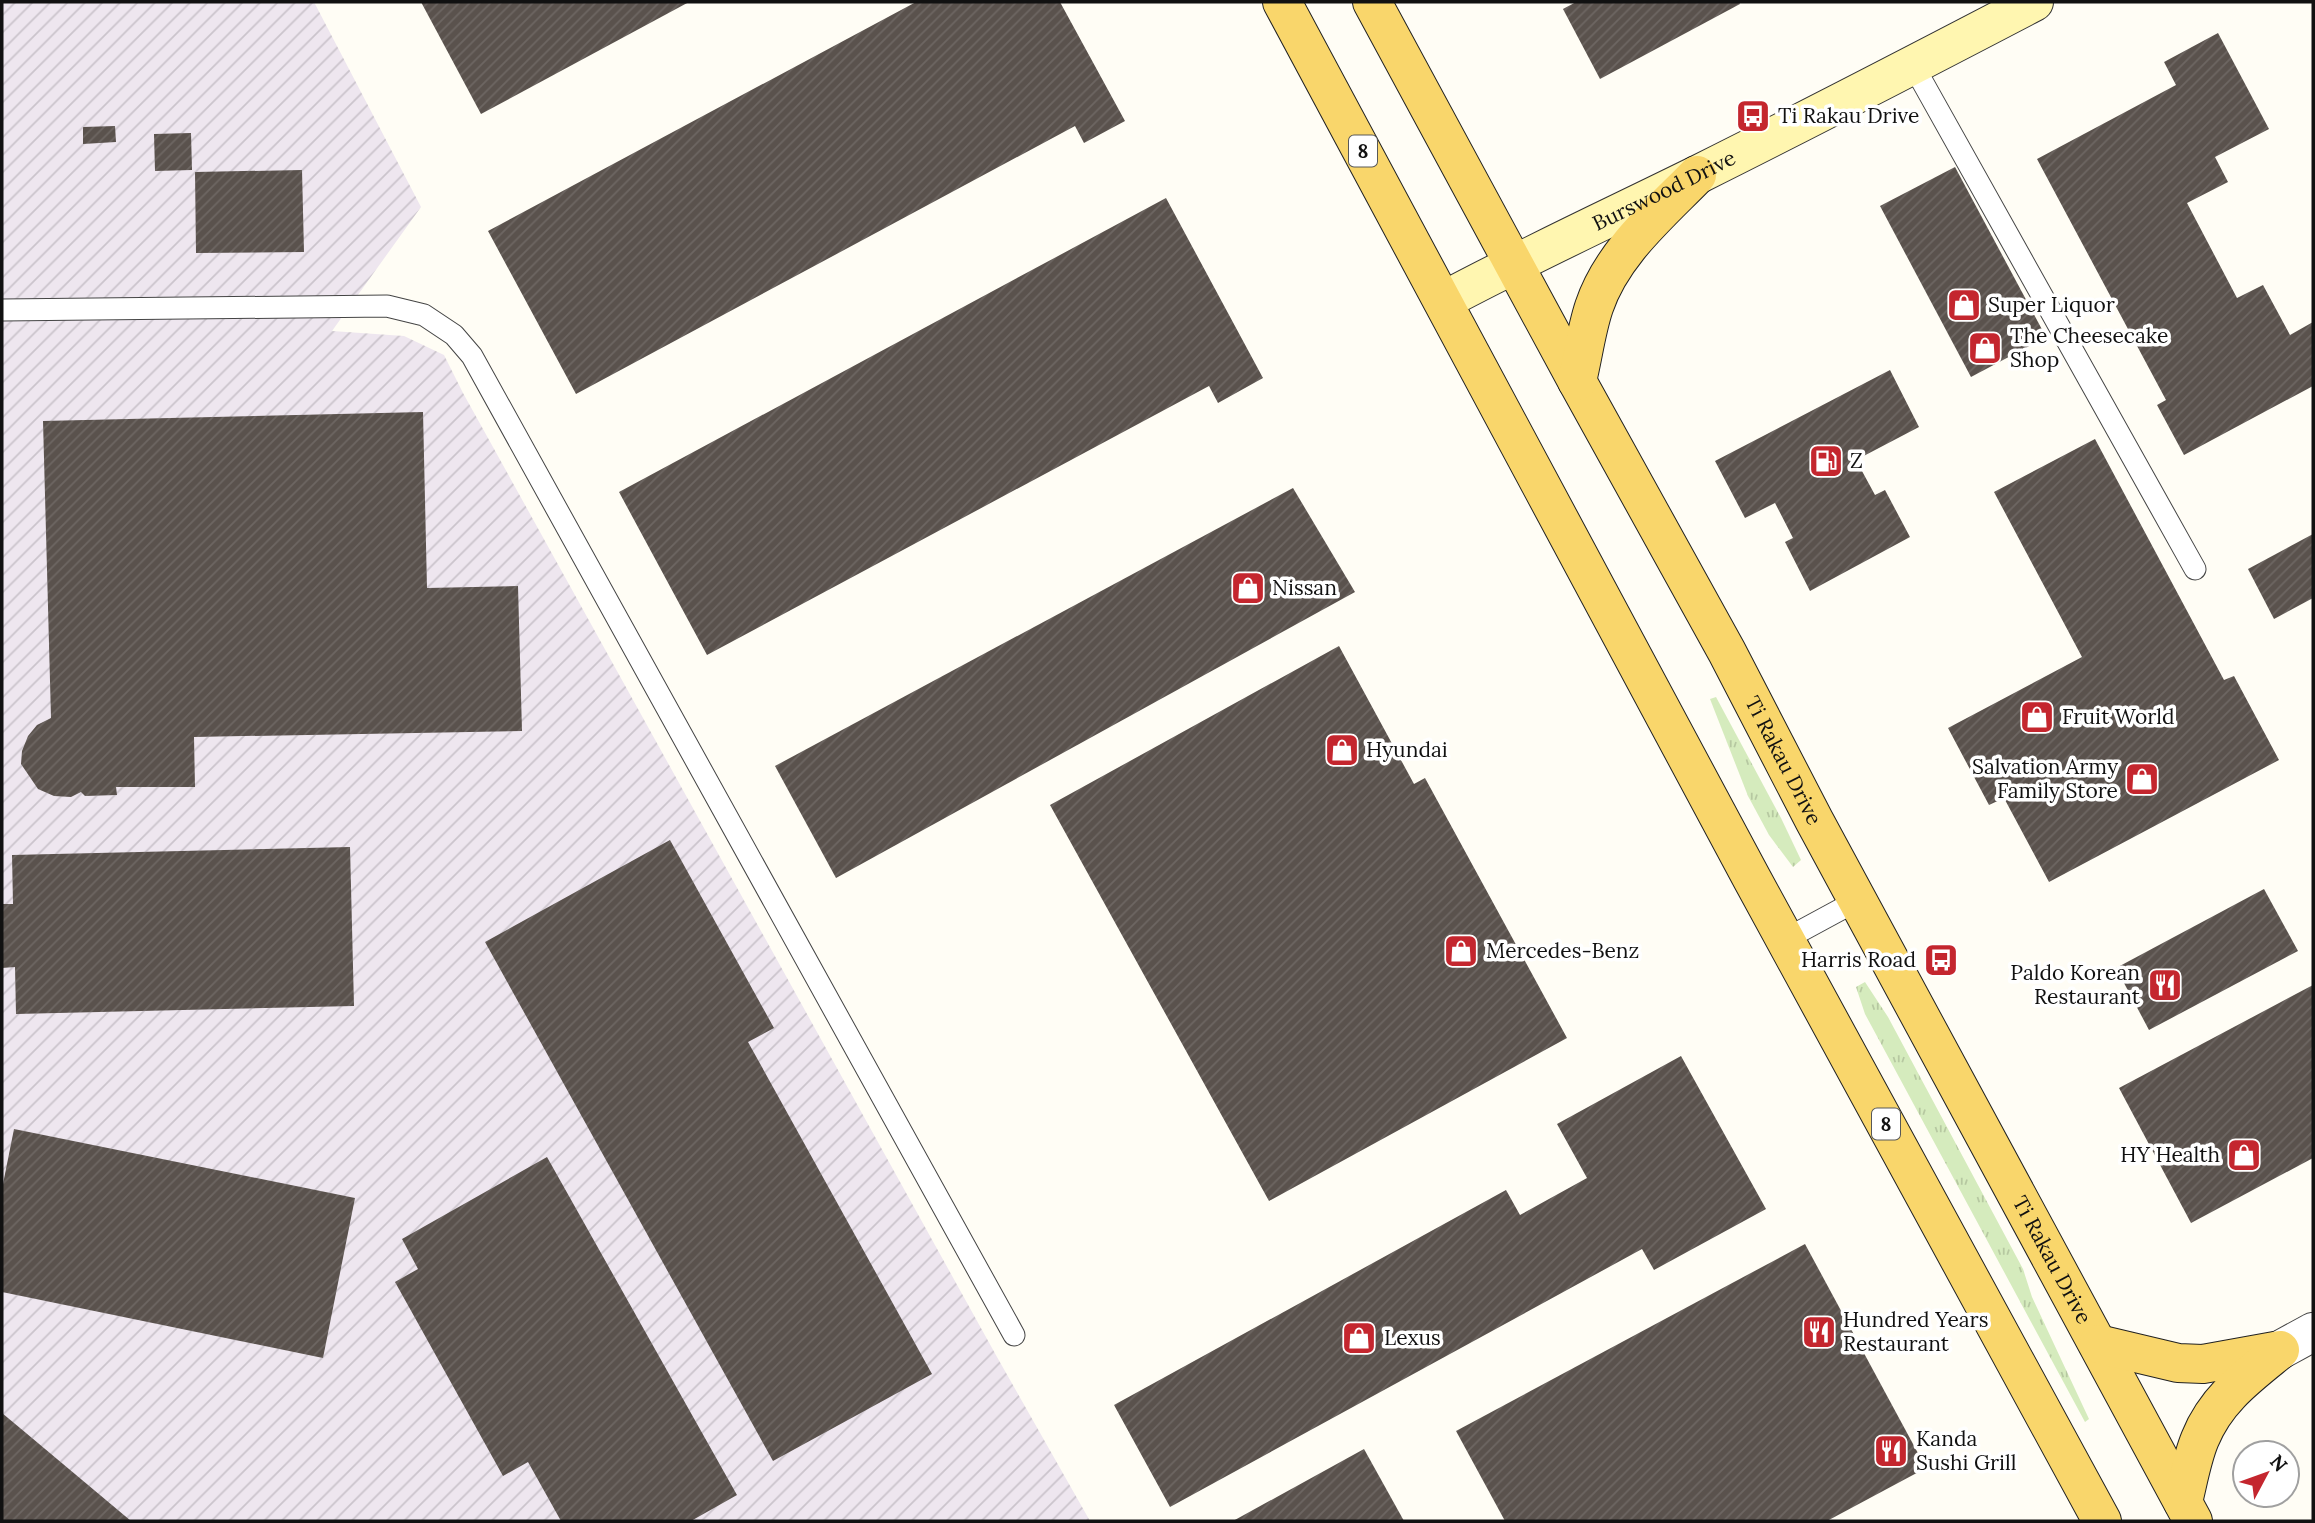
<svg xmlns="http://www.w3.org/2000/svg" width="2315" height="1523" font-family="Lora,serif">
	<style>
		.industrial { fill: url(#industrial-furrows) }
		.grass { fill: url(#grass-tufts) }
		.building { fill: url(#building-hatch) }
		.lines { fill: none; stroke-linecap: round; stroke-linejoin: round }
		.lane-casing { stroke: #444; stroke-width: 23 }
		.street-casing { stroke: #444; stroke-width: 40 }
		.secondary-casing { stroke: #333; stroke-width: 40 }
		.primary-casing { stroke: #222; stroke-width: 40 }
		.lane { stroke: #fff; stroke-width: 21 }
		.street { stroke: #fff; stroke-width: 38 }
		.secondary { stroke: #fff6b0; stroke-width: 38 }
		.primary { stroke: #f9d66b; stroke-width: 38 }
		.labels { text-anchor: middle; stroke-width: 7; stroke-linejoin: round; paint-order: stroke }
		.shield { fill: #fff; stroke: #585858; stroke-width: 2 }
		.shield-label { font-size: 19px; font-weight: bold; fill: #111 }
		.poi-label { font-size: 21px; fill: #111; stroke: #fff; text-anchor: start }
		.street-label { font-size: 21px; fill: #111; stroke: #fff }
	</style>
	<defs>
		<pattern id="industrial-furrows" width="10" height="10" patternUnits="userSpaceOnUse" patternTransform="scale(1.75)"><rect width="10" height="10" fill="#eee6ef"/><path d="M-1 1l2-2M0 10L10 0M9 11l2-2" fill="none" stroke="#cbc4cc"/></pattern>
		<pattern id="grass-tufts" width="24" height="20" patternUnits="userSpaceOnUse" patternTransform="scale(1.75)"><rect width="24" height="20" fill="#d5ebbd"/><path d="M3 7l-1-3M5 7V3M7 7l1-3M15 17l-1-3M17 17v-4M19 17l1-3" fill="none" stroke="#b6c8a1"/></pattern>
		<pattern id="building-hatch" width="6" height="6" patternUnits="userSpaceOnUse" patternTransform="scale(1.75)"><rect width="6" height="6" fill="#5a524d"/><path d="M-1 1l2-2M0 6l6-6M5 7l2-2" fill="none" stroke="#6d6662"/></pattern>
	</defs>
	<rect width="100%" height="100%" fill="#fffdf5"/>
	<!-- industrial -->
	<polygon class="industrial" points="2,2 314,2 421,207 332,331 404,336 444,355 463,393 997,1357 1090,1521 2,1521"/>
	<!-- grass -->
	<g class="grass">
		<polygon points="1716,697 1781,818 1801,860 1793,867 1769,835 1748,796 1710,699"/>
		<polygon points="1865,982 1888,1017 2023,1269 2032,1297 2089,1419 2085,1422 1865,1014 1856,987"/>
	</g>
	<!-- building -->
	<g class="building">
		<polygon points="421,2 689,2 481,114"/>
		<polygon points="916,2 1060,2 1125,121 1084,143 1075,126 576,394 488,231"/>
		<polygon points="1576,2 1739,2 1740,4 1600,79 1563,9"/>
		<polygon points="2218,33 2269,129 2215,157 2228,182 2187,203 2237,298 2263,285 2290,335 2313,322 2313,386 2184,455 2157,405 2166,400 2037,159 2176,85 2164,62"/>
		<polygon points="115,126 116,142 83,144 83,127"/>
		<polygon points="191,133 192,170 155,171 154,134"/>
		<polygon points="1955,167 2046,337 1971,377 1880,206"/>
		<polygon points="302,170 304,252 196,253 195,172"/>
		<polygon points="1166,198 1263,378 1218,403 1209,386 707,655 619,492"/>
		<polygon points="1890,370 1919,427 1856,460 1875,495 1885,490 1910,537 1810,591 1785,542 1793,538 1775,503 1745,518 1715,461"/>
		<polygon points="423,412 427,588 518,586 522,731 194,737 195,787 116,787 117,795 85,796 81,792 71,797 54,796 38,789 21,764 22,751 28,736 37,725 51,718 43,421"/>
		<polygon points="2095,439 2224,680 2234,676 2279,760 2049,882 2004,798 1989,805 1948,728 2082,657 1994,492"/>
		<polygon points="1293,488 1355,592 836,878 775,766"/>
		<polygon points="2313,534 2313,598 2274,619 2248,569"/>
		<polygon points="1339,646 1414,784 1425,778 1567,1038 1269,1201 1050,805"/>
		<polygon points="670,840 774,1028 748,1042 932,1374 773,1461 485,942"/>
		<polygon points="350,847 354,1006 16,1014 15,967 2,968 2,904 13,904 12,855"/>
		<polygon points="2264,889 2298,951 2149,1030 2116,968"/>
		<polygon points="2313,985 2313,1158 2191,1223 2119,1088"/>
		<polygon points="1681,1056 1766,1209 1654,1270 1642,1249 1170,1507 1114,1405 1506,1190 1520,1215 1587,1178 1557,1124"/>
		<polygon points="14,1129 355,1198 323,1358 2,1292 2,1189"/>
		<polygon points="547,1157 737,1495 691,1521 561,1521 528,1462 503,1476 395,1282 418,1269 402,1239"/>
		<polygon points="1805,1244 1926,1468 1827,1521 1505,1521 1456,1431"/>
		<polygon points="2,1413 26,1433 131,1521 2,1521"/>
		<polygon points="1364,1449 1404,1521 1233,1521"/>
	</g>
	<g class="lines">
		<!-- lane casing -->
		<g class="lane-casing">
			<g id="lane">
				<polyline points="1913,65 2195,569"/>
				<polyline points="2,310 387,306 424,315 454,335 472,356 1014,1335"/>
				<polyline points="1786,939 1858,900"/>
			</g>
		</g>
		<!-- street casing -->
		<g class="street-casing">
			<polyline id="street" points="2280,1350 2313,1332"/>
		</g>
		<!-- secondary casing -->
		<g class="secondary-casing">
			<g id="secondary">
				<path id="s1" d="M1443 301C1527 256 1614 216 1699 174 1811 118 1923 60 2034 2"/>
			</g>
		</g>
		<!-- primary casing -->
		<g class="primary-casing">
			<g id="primary">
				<polyline points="1282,2 1751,877 2102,1521"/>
				<path id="s2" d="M1372 2 1577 381 1727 652 1814 820 2193 1521"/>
				<path d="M1577 381C1583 357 1586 331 1594 307 1612 253 1659 214 1697 175"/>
				<polyline points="2098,1344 2178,1363 2203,1364 2275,1351"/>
				<path d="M2183 1502C2188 1482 2192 1458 2200 1439 2216 1399 2248 1376 2280 1350"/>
			</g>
		</g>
		<!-- lane -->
		<use href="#lane" class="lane"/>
		<!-- street -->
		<use href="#street" class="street"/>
		<!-- secondary -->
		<use href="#secondary" class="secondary"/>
		<!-- primary -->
		<use href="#primary" class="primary"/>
	</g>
	<!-- icons -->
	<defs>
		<g id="bus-square" transform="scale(1.75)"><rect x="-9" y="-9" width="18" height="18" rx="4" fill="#c4262e" stroke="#fff"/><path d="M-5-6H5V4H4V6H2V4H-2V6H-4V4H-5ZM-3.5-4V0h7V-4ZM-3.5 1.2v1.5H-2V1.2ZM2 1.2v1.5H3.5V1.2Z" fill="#fff"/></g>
		<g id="shop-square" transform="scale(1.75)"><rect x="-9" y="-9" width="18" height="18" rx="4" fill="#c4262e" stroke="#fff"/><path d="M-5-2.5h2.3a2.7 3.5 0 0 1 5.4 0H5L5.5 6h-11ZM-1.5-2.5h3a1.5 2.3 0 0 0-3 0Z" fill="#fff"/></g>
		<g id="fuel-square" transform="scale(1.75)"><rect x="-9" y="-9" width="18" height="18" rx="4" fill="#c4262e" stroke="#fff"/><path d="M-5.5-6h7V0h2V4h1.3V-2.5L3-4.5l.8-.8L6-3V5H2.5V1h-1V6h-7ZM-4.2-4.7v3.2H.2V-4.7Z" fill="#fff"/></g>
		<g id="restaurant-square" transform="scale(1.75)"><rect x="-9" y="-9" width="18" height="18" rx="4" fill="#c4262e" stroke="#fff"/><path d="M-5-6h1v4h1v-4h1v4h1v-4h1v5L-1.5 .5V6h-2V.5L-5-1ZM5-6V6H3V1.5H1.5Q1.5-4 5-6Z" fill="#fff"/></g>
	</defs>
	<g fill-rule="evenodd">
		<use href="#bus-square" x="1753" y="116"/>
		<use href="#shop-square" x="1964" y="305"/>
		<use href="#shop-square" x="1985" y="348"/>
		<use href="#fuel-square" x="1826" y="461"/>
		<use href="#shop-square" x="1248" y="588"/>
		<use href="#shop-square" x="2037" y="717"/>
		<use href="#shop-square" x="1342" y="750"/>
		<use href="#shop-square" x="2142" y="779"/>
		<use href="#shop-square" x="1461" y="951"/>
		<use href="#bus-square" x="1941" y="960"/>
		<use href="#restaurant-square" x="2165" y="985"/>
		<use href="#shop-square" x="2244" y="1155"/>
		<use href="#restaurant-square" x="1819" y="1332"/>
		<use href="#shop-square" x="1359" y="1338"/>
		<use href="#restaurant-square" x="1891" y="1451"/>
	</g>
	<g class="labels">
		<!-- shield labels -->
		<g class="shield">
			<rect x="1349" y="135.5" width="28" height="31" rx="5"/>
			<rect x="1872" y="1108.5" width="28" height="31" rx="5"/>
		</g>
		<g class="shield-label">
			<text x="1363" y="158">8</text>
			<text x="1886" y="1131">8</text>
		</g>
		<!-- poi labels -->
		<g class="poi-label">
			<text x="1778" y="123">Ti Rakau Drive</text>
			<text x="1988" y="312">Super Liquor</text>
			<text x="2010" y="343">The Cheesecake<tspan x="2010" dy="24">Shop</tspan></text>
			<text x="1850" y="468">Z</text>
			<text x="1272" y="595">Nissan</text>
			<text x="2062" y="724">Fruit World</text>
			<text x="1366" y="757">Hyundai</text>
			<text x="2118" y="774" text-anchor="end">Salvation Army<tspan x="2118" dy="24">Family Store</tspan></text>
			<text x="1486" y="958">Mercedes-Benz</text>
			<text x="1916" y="967" text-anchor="end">Harris Road</text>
			<text x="2140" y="980" text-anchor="end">Paldo Korean<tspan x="2140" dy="24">Restaurant</tspan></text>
			<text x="2220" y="1162" text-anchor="end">HY Health</text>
			<text x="1843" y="1327">Hundred Years<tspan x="1843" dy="24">Restaurant</tspan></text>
			<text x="1384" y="1345">Lexus</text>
			<text x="1916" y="1446">Kanda<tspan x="1916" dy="24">Sushi Grill</tspan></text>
		</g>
		<!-- street labels -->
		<g class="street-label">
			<text dy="7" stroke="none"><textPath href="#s1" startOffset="247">Burswood Drive</textPath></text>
			<text dy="7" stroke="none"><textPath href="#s2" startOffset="863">Ti Rakau Drive</textPath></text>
			<text dy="7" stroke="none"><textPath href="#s2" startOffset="1430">Ti Rakau Drive</textPath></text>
		</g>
	</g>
	<!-- border -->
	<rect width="2315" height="1523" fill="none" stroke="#111111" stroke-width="7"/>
	<!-- north arrow -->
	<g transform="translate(2266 1474) rotate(49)"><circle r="33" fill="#ffffff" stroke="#a0a0a0" stroke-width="2"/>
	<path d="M0-5L12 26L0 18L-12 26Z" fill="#c4262e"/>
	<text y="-10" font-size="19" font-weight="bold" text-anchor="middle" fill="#111111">N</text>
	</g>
</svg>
